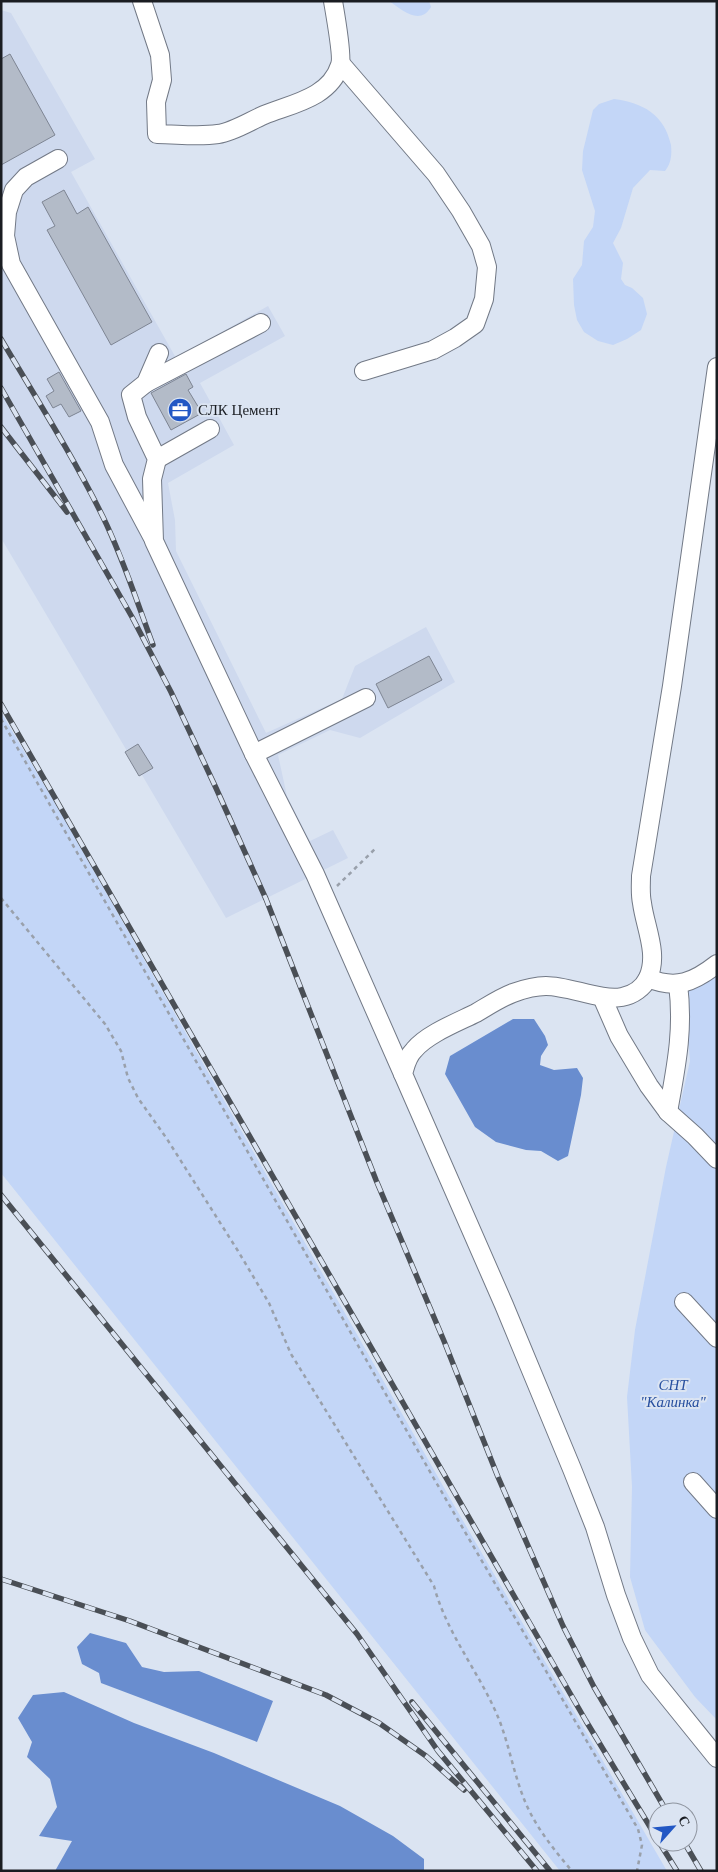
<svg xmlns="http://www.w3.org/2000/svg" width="718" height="1872" font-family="'Times New Roman',serif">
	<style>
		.built { fill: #ced9ee }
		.green { fill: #c3d6f7 }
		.water { fill: #698dcf }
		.building { fill: #b3bbc8; stroke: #7e8593 }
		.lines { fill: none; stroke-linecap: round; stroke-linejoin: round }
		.minor-casing { stroke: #727986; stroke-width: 20 }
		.path { stroke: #99a0ab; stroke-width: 2.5; stroke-dasharray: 4 4; stroke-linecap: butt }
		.minor { stroke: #fff; stroke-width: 18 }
		.rail-casing { stroke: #4a4f56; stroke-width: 5.5 }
		.rail { stroke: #dbe4f2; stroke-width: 4; stroke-dasharray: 11; stroke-linecap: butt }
		.labels { text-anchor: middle; stroke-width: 4; stroke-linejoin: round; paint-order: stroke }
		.poi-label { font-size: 15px; fill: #1a1d22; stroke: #dbe4f2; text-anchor: start }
		.park-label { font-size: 15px; font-style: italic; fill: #274f9f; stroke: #dbe4f2 }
	</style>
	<rect width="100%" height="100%" fill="#dbe4f2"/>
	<!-- built -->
	<polygon class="built" points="1,10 11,13 95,159 71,172 176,358 268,306 285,336 200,383 234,445 168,483 175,520 176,551 266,733 342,699 355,666 426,627 455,682 360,738 330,730 278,755 287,796 310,841 333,830 348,858 226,918 142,775 139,776 125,752 127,751 1,538"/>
	<!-- green -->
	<g class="green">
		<path d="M389 1H429L431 7C420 26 402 10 389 1Z"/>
		<path d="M614 99C643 103 664 114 671 145 672 155 671 164 665 171L650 170 633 188 621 228 613 243 623 263 621 279 625 285 632 288 643 298 647 314 641 330 627 339 613 345 598 341 584 332 577 320 574 305 573 279 582 265 584 241 593 227 595 211 582 170 583 151 593 110 599 104Z"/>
		<polygon points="1,712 66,822 455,1507 667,1871 560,1871 1,1173"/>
		<polygon points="717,953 717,1720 695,1697 645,1630 630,1577 632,1487 627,1397 635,1330 666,1167 690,1061 685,998 678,976 696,969"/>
	</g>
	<!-- water -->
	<g class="water">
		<polygon points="513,1019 534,1019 545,1036 548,1045 541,1056 540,1065 554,1070 577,1068 583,1078 581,1095 568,1156 558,1161 541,1151 526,1150 496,1142 475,1127 445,1074 450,1056"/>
		<polygon points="90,1633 126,1643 142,1667 164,1672 199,1671 273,1701 257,1742 101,1683 99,1673 82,1664 77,1647"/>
		<polygon points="64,1692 134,1723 214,1753 340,1806 393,1836 424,1859 424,1871 55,1871 72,1841 39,1836 57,1807 50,1779 27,1757 32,1742 18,1718 33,1695"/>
	</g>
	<!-- building -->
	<g class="building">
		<polygon points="10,54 55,135 1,165 1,59"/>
		<polygon points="64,190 77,214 88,207 152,322 111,345 47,230 55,226 42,202"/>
		<polygon points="59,372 81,411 69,417 61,404 53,408 46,396 54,391 47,379"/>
		<polygon points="186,374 193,387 188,390 202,413 171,430 151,393"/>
		<polygon points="429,656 442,680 388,708 376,684"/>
		<polygon points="138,744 153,768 139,776 125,752"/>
	</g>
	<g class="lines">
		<!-- minor casing -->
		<g class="minor-casing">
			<g id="minor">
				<path d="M142 1 160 55 162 80 156 102 157 134C177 134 198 137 218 134 233 132 250 121 264 115 291 104 330 98 340 65 343 57 335 13 333 1"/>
				<polyline points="341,64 436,174 461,211 481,246 487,267 484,299 475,324 455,338 433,350 364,371"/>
				<polyline points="58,159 26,177 14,190 7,212 5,236 11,264 100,422 114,465 153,538"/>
				<polyline points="159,353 146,383 131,395 137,417 157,459 152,479 154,541 254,754 315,874 403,1074"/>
				<path d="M717 367 672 686 641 876C641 885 640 894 642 903 645 927 659 954 648 978 643 988 633 995 622 997 601 1001 569 986 546 986 535 986 524 989 513 993 500 998 488 1006 476 1013 458 1022 427 1034 414 1050 407 1057 406 1064 403 1074L504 1305 572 1469 595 1527 616 1595 632 1638 650 1675 717 1758"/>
				<polyline points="146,383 261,323"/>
				<polyline points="157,459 210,429"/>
				<polyline points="254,754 366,698"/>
				<path d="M648 978C676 990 694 982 717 964"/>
				<polyline points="602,997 619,1036 649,1086 668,1112 695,1136 717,1159"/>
				<path d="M668 1112C676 1067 684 1030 678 984"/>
				<polyline points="684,1302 717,1338"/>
				<polyline points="693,1482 717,1509"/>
			</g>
		</g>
		<!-- path -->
		<g class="path">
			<polyline points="1,719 433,1477 638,1829 642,1845 637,1871"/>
			<polyline points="337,886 377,847"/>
			<path d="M1 898 105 1024 121 1051 128 1078 138 1098 167 1139 238 1251 269 1303 291 1354 434 1586C446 1631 475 1667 494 1708 508 1737 512 1769 524 1799 534 1825 554 1850 572 1871"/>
		</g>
		<!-- minor -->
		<use href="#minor" class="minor"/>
		<!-- rail casing -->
		<g class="rail-casing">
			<g id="rail">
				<path d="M1 339C36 398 73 456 103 517 123 558 137 602 153 645"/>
				<polyline points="1,388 132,617 171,692 216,788 266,899 376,1180 444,1341 498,1477 563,1626 594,1687 667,1812"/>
				<polyline points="1,427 67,512"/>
				<polyline points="1,704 586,1721 658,1840"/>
				<polyline points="1,1195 357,1634 438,1751 537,1871"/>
				<polyline points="1,1579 130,1621 326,1695 379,1723 426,1756 464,1790"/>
				<polyline points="412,1702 550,1871"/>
				<polyline points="659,1842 677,1871"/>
				<polyline points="684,1842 701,1871"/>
			</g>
		</g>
		<!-- rail -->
		<use href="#rail" class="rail"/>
	</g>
	<!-- icons -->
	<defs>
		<g id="office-disc" transform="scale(1.25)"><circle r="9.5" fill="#2257c4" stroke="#dbe4f2"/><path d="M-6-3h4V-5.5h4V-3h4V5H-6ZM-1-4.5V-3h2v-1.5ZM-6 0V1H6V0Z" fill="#fff"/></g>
	</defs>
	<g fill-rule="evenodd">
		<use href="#office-disc" x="180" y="410"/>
	</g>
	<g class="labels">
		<!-- poi labels -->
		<g class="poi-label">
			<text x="198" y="415">СЛК Цемент</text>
		</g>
		<!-- park labels -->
		<g class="park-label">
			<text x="673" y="1390">СНТ<tspan x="673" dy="17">"Калинка"</tspan></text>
		</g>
	</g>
	<!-- border -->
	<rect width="718" height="1872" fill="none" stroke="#1a1d22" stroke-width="5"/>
	<!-- north arrow -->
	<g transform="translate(673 1827) rotate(63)"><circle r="24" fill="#dbe4f2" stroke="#8e949f"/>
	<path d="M0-4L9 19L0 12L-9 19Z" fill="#2257c4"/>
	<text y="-8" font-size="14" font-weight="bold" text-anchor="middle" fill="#1a1d22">С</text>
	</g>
</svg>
